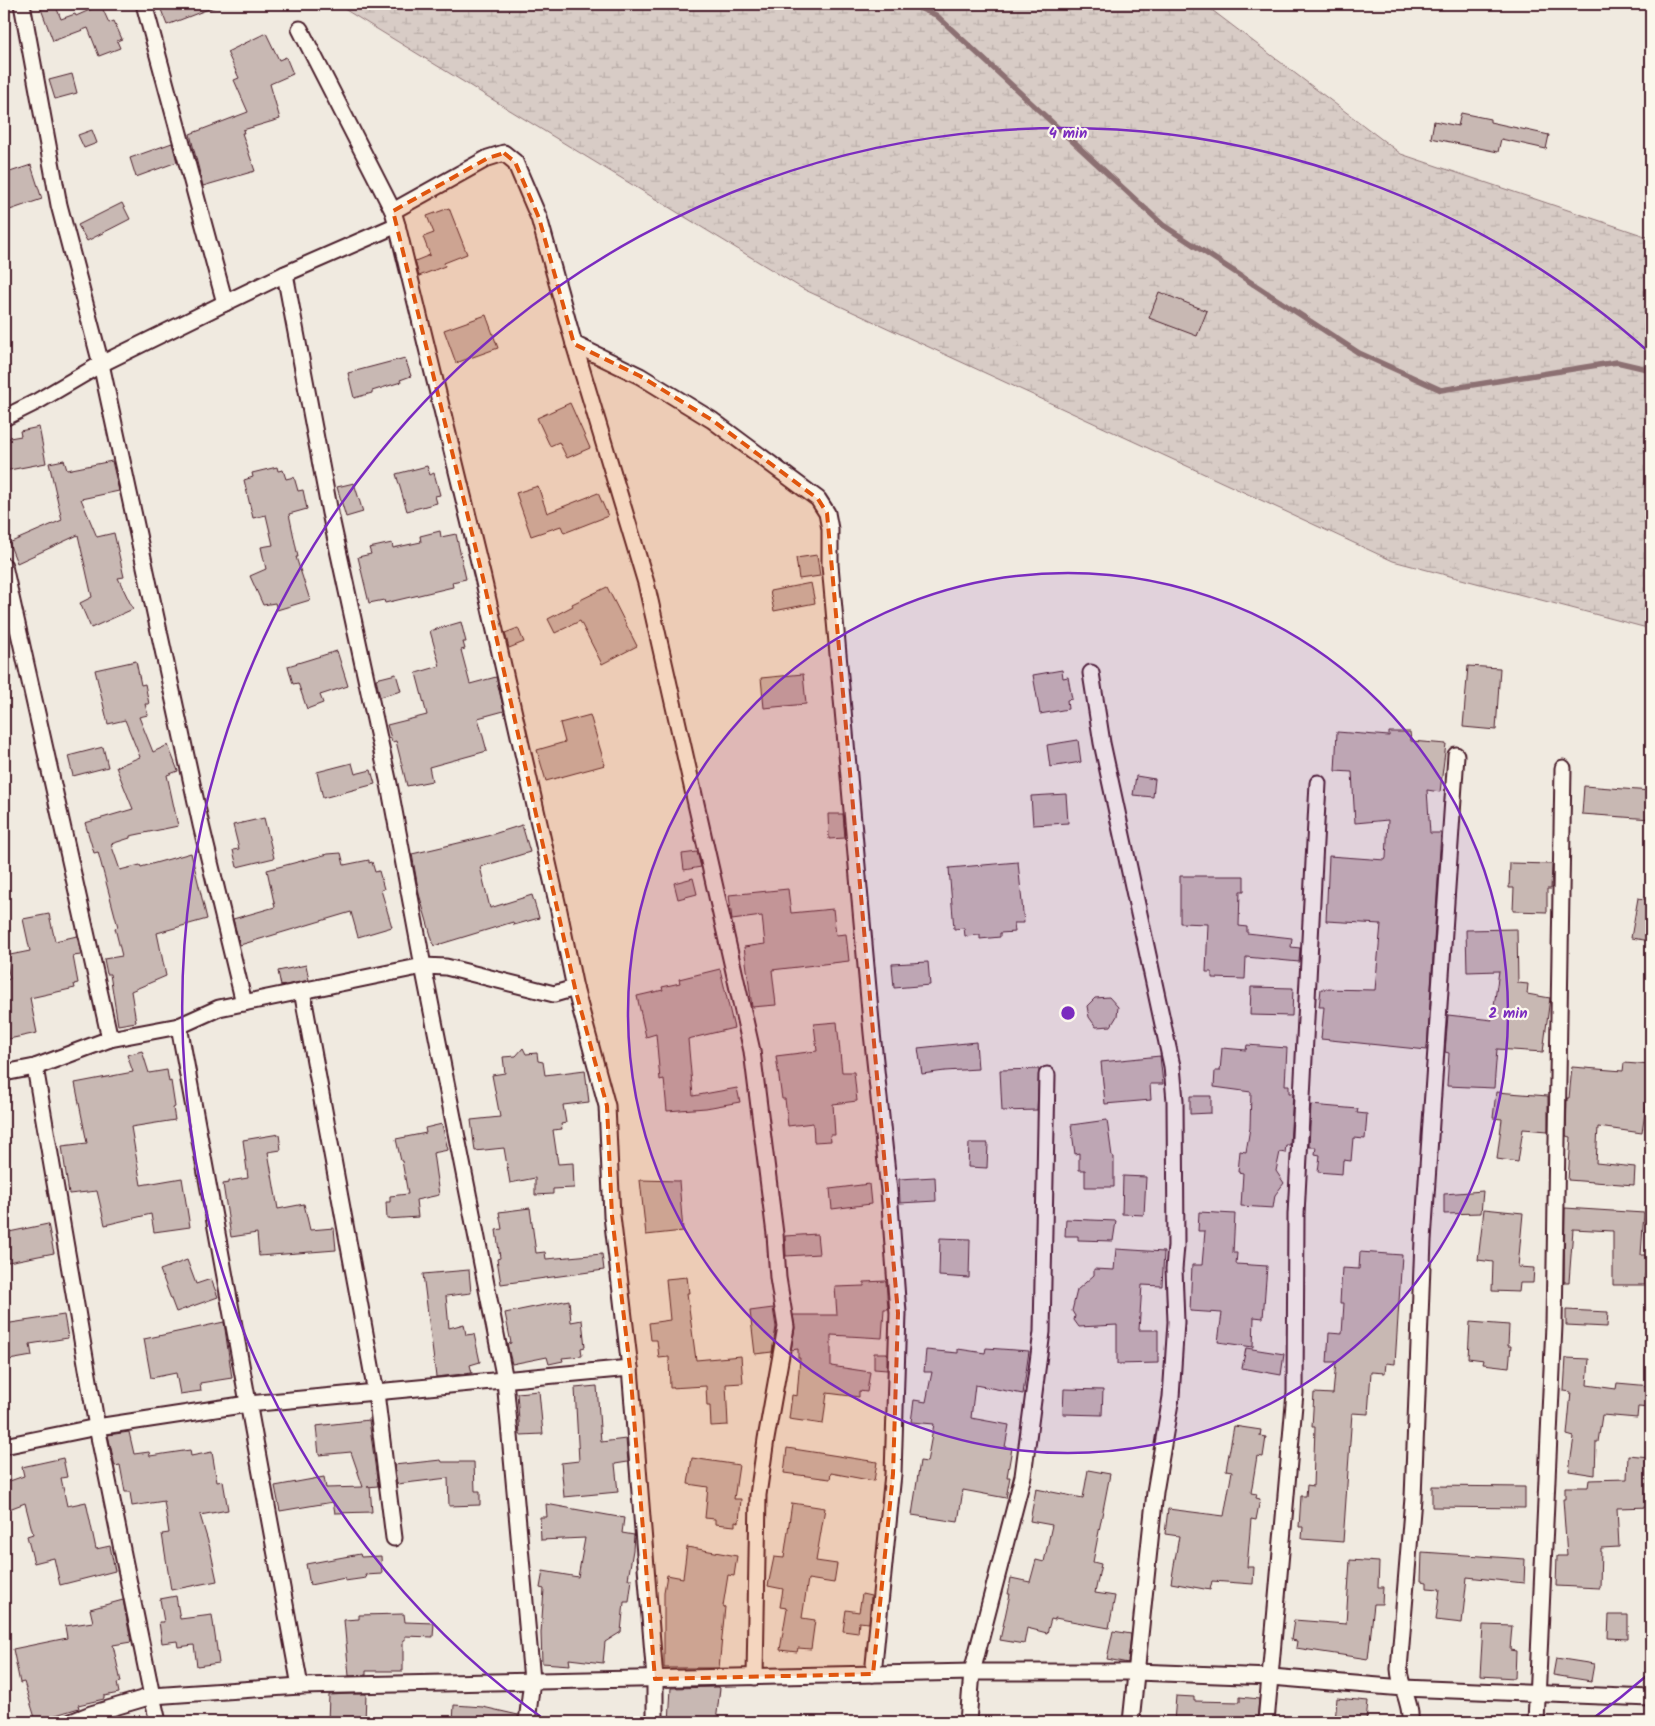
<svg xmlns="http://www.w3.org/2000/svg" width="1655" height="1726" font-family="Kalam,sans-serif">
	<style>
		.wetland { fill: url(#wetland-marsh); stroke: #917678 }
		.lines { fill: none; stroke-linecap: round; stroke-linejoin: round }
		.stream { stroke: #8c6f72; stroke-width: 5.5 }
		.building { fill: #c8b8b3; stroke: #4a1f2b }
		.street-casing { stroke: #4a1f2b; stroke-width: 19 }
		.street { stroke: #fbf7ec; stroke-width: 15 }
		.marked { fill: #e0560e; fill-opacity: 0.2; stroke: #e0560e; stroke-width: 4; stroke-dasharray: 10 6; stroke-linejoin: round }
		.ring { fill: none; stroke: #7b2cbf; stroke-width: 2.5 }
		.centre { fill: #7b2cbf; stroke: #fbf7ec; stroke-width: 2.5 }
		.ring-label { font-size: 15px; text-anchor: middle; font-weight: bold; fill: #7b2cbf; stroke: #fbf7ec; stroke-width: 4.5; stroke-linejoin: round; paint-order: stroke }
	</style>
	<defs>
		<pattern id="wetland-marsh" width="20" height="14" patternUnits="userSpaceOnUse" patternTransform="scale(1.25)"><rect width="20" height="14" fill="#d8ccc6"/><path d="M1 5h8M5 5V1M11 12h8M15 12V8" fill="none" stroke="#bbafaa"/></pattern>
	</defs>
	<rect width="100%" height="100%" fill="#f0eae0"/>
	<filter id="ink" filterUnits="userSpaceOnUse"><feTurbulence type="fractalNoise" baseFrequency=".02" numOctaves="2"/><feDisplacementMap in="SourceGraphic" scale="10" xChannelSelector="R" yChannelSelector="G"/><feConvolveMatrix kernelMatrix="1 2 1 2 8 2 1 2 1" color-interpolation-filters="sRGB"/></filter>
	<g filter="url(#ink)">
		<!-- wetland -->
		<polygon class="wetland" points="336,4 1204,4 1401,154 1651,238 1651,629 1393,561 803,289"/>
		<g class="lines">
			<!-- stream -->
			<polyline class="stream" points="909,4 936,15 1163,225 1359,353 1441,390 1617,362 1651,370"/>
		</g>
		<!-- building -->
		<g class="building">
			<polygon points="55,4 61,19 75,14 76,16 101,5 109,23 114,21 122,39 117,41 120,48 99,56 88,28 53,41 41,9"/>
			<polygon points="169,4 219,4 219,5 167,25 160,7"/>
			<polygon points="266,33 279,60 286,57 293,74 270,84 280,119 243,130 244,133 242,133 255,171 203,186 190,134 248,112 234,80 239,78 227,52"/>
			<polygon points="72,74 77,93 55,99 49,80"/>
			<polygon points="1461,113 1490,119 1490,122 1549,135 1546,149 1501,139 1498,152 1431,138 1434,121 1458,126"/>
			<polygon points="92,130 97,143 84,148 78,135"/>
			<polygon points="172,143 177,162 136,177 130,158"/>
			<polygon points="31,165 42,199 4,212 4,174"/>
			<polygon points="122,203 130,219 87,241 78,225"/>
			<polygon points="449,208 467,254 444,263 445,266 419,276 415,261 430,255 423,237 434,233 427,216"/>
			<polygon points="1159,292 1207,311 1197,336 1149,318"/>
			<polygon points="486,315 498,348 456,363 444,330"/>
			<polygon points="405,358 411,376 400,380 401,382 372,391 372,393 354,398 348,373"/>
			<polygon points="570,403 590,448 567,458 559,442 550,446 537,418"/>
			<polygon points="39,427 46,463 4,471 4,439 21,436 20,431"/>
			<polygon points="64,460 67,470 112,461 119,491 81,499 97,537 114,533 124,577 118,578 133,609 91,628 80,603 92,597 78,535 17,563 9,543 62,520 49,463"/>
			<polygon points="427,466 430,475 434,473 440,495 435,496 437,503 407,511 396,474"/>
			<polygon points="277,467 278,471 283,470 286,479 294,477 298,491 303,490 307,509 289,514 298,557 296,557 310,600 277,610 275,603 263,605 250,576 266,569 261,547 273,545 266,515 253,518 244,480 253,477 252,473"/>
			<polygon points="354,483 363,512 346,517 337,487"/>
			<polygon points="538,486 547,513 598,493 608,516 564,533 561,526 531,536 516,493"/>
			<polygon points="440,531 441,537 456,534 466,579 452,582 453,587 385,603 384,600 369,603 358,557 371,554 369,548 392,543 393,548 421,542 420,536"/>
			<polygon points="817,555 820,576 799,579 796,558"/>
			<polygon points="811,583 815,603 774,611 770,591"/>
			<polygon points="607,587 637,646 602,664 580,621 555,633 548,619 573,606 572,604"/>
			<polygon points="461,622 466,642 463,642 465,649 461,650 470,684 496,677 504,711 478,718 487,751 429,767 432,781 407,786 396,741 392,742 387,725 427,715 416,673 440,666 430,631"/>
			<polygon points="518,628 524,642 509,648 505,633"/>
			<polygon points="337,651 348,686 320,695 323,703 307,709 298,683 293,684 288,666"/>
			<polygon points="136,661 141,685 145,684 149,704 145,704 148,715 139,717 153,752 168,745 178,771 167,775 178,826 130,836 130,838 111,844 120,870 140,865 141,867 191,853 207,919 157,933 166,976 131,991 136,1022 118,1025 110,974 107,974 104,959 122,956 115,928 118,927 98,852 94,853 85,823 133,809 116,767 140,757 125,720 108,724 95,670"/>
			<polygon points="1468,666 1500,668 1496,730 1463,727"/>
			<polygon points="1062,670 1063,678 1068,677 1072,699 1067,700 1068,709 1040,714 1033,675"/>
			<polygon points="396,674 401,691 380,697 376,679"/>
			<polygon points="803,674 806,704 764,708 761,678"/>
			<polygon points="590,715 605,765 546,781 537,750 565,742 560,723"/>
			<polygon points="1337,732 1389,736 1389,732 1410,732 1411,741 1446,744 1440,792 1427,790 1430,833 1441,833 1427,1050 1321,1039 1324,1007 1319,1007 1321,989 1375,990 1381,924 1326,921 1329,856 1385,860 1386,858 1388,820 1355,823 1352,772 1335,771"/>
			<polygon points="1078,740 1081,762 1050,767 1047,745"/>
			<polygon points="103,747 108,767 73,776 68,756"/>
			<polygon points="352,763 355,774 371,770 375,784 323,798 317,772"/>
			<polygon points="1136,776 1155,779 1153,797 1133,795"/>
			<polygon points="1584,786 1651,791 1651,819 1582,814"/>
			<polygon points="1066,794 1068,823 1033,825 1031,796"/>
			<polygon points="828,814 843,814 845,838 829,839"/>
			<polygon points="264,818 274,858 237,867 233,850 239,849 233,825"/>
			<polygon points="522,825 530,852 480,867 490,908 532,895 539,918 514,925 513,922 434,946 419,894 412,854 484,837"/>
			<polygon points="697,852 701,867 684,870 682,854"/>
			<polygon points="341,853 344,865 369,860 369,863 372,862 375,872 379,871 384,889 381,890 392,927 358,937 351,912 240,945 233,919 275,907 267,870 328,854"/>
			<polygon points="1018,862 1024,923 1014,923 1015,932 1000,933 1000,937 980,939 980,935 965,936 964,928 954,929 949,868"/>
			<polygon points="1510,863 1552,864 1551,889 1547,889 1547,912 1513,911 1514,888 1509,888"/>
			<polygon points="1180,876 1244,876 1244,891 1240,891 1239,926 1247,927 1247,933 1292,938 1291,947 1300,948 1299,962 1246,957 1245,979 1212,978 1212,972 1206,972 1208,924 1180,923"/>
			<polygon points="693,878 697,894 678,899 674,883"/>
			<polygon points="788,889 791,913 833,909 836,935 846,934 849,961 772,970 776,1005 752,1007 744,947 765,944 762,916 732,920 729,895"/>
			<polygon points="1638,898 1651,900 1651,941 1631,938"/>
			<polygon points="49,914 55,941 77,936 81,955 73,956 78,983 74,984 75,988 30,998 37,1033 4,1040 4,980 10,979 5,956 30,951 23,919"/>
			<polygon points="1517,929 1518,983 1528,984 1527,994 1550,998 1543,1052 1497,1049 1494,1088 1447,1086 1449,1053 1445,1052 1448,1015 1492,1020 1499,971 1467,972 1466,930"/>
			<polygon points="928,962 930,985 894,988 892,964"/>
			<polygon points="306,965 309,980 281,986 278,971"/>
			<polygon points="720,969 734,1028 688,1039 693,1096 737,1088 740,1102 706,1108 667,1111 664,1079 660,1080 656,1034 646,1037 637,996 663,990 662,987 680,983 679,979"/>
			<polygon points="1251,987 1293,988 1292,1016 1250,1015"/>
			<polygon points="1109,997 1118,1007 1117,1016 1111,1026 1096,1027 1089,1017 1087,1006 1095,998"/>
			<polygon points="837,1022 842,1072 854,1072 857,1101 833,1104 835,1135 830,1135 831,1141 814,1142 813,1123 788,1126 785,1099 782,1099 776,1056 817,1051 814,1024"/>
			<polygon points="976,1042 978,1069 945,1071 922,1074 918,1048"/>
			<polygon points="1247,1045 1287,1048 1285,1085 1289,1085 1289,1093 1293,1093 1290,1145 1286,1145 1285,1153 1280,1152 1276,1171 1284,1183 1275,1195 1273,1208 1241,1206 1243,1173 1238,1172 1240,1151 1246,1152 1250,1128 1251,1092 1214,1087 1215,1071 1220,1071 1222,1048 1246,1050"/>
			<polygon points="523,1048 526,1054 537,1053 538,1061 543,1062 545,1075 585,1070 589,1102 563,1105 566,1123 561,1124 562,1129 553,1130 558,1164 573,1163 574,1188 553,1189 553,1194 535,1195 535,1178 510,1183 504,1148 475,1151 471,1120 500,1117 492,1075 505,1073 503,1057 516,1056"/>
			<polygon points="142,1051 149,1073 167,1070 169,1082 171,1081 175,1107 173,1108 175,1120 131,1127 141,1185 182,1178 190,1227 154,1232 151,1214 105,1225 97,1191 69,1194 62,1146 87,1143 75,1083 133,1072 127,1055"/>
			<polygon points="1160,1056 1163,1084 1150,1084 1151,1100 1105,1104 1101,1062"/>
			<polygon points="1624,1063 1651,1065 1650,1085 1649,1085 1642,1133 1598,1127 1596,1163 1635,1167 1634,1185 1568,1180 1571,1137 1566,1136 1567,1098 1569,1098 1572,1067 1623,1071"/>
			<polygon points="1039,1069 1037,1110 1002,1111 1000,1070"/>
			<polygon points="1496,1092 1548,1096 1548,1131 1523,1129 1518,1162 1497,1159 1502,1119 1493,1118"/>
			<polygon points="1190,1096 1211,1096 1211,1113 1190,1114"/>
			<polygon points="1311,1105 1358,1109 1357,1113 1367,1114 1365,1139 1353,1138 1351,1161 1343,1160 1342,1174 1318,1172 1320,1155 1315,1154 1316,1147 1309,1147"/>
			<polygon points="1107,1120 1112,1156 1114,1157 1114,1187 1085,1187 1085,1170 1079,1170 1079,1153 1075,1154 1071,1125"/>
			<polygon points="442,1124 448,1150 433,1153 439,1195 416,1200 418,1217 387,1219 386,1202 390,1202 390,1196 408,1194 402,1161 401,1161 396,1139 426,1133 425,1128"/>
			<polygon points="279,1134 281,1150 268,1152 278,1209 304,1204 310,1230 334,1228 336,1250 259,1256 257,1233 231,1237 223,1184 229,1183 229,1181 248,1178 243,1140"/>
			<polygon points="969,1143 988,1143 987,1168 968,1167"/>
			<polygon points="1123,1176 1146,1177 1144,1215 1122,1214"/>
			<polygon points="935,1177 936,1201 900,1203 899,1179"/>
			<polygon points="640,1180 679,1181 683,1231 646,1235"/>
			<polygon points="869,1184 871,1204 832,1209 830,1189"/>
			<polygon points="1483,1191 1481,1213 1444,1214 1444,1194"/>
			<polygon points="530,1208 536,1253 545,1252 546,1259 602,1254 604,1270 501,1284 497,1259 500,1258 496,1230 502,1229 499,1212"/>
			<polygon points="1565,1208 1644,1213 1641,1255 1649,1255 1649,1274 1645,1274 1645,1285 1613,1285 1613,1231 1573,1229 1569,1282 1564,1282"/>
			<polygon points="1484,1209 1523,1213 1518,1267 1534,1268 1533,1283 1520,1283 1519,1292 1492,1291 1493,1262 1478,1260"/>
			<polygon points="1199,1212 1235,1214 1233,1253 1237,1253 1236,1264 1267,1266 1263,1318 1254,1317 1253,1347 1218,1342 1222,1313 1190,1311 1192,1265 1202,1265 1205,1231 1198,1231"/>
			<polygon points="1066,1219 1116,1221 1113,1241 1078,1240 1078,1236 1065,1236"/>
			<polygon points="48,1224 54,1253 8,1262 4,1233"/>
			<polygon points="817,1234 819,1254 786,1256 785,1236"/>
			<polygon points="940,1238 970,1239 969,1278 939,1276"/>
			<polygon points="1116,1249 1164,1252 1162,1286 1142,1285 1139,1330 1158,1330 1158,1363 1117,1364 1117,1325 1079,1327 1074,1320 1075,1316 1072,1311 1077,1290 1094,1275 1094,1269 1114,1270"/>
			<polygon points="1360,1252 1402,1255 1395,1364 1386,1363 1385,1373 1371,1372 1368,1414 1352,1413 1343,1542 1302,1539 1303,1527 1299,1527 1301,1496 1306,1496 1307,1485 1313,1486 1315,1427 1312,1427 1314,1393 1333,1394 1336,1362 1327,1362 1329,1333 1342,1334 1344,1303 1340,1303 1342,1268 1359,1269"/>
			<polygon points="187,1260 196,1284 211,1279 218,1297 176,1312 160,1270"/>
			<polygon points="469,1270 471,1293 446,1296 449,1328 464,1324 466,1335 474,1334 480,1362 470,1365 472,1373 436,1377 423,1274"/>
			<polygon points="687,1277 689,1293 687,1293 696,1360 741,1356 743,1383 726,1384 728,1425 711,1426 710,1406 707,1406 706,1386 670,1388 669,1357 659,1358 657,1340 651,1340 649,1323 670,1320 666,1279"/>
			<polygon points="886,1281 888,1309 884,1309 882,1338 831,1335 831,1366 870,1372 867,1392 859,1391 859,1397 827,1393 823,1424 789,1419 792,1395 797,1396 800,1358 798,1358 798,1349 791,1350 795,1328 793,1315 837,1315 835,1287 864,1286 864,1282"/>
			<polygon points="569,1300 571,1322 582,1320 585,1347 581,1348 582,1356 562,1358 563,1361 549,1364 547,1357 512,1364 507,1344 511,1343 505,1313"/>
			<polygon points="773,1308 776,1327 772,1352 755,1354 750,1311"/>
			<polygon points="1566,1310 1608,1312 1607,1327 1566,1325"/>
			<polygon points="64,1315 68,1338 30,1344 32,1356 9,1360 4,1324"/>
			<polygon points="224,1322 232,1378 200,1383 201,1391 180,1394 176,1373 151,1378 144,1339"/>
			<polygon points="1470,1322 1509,1325 1508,1346 1511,1346 1509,1367 1483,1364 1484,1360 1468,1358"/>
			<polygon points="986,1348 1029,1351 1023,1394 975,1385 971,1418 1009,1425 1005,1447 1012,1448 1007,1477 1010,1477 1006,1498 963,1490 958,1522 912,1515 920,1461 927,1462 934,1424 911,1422 914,1400 926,1402 932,1372 924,1372 926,1350 958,1353 958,1349 985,1353"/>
			<polygon points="1246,1348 1284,1354 1281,1375 1242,1368"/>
			<polygon points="874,1353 887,1353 887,1370 874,1369"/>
			<polygon points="1566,1358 1589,1359 1587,1385 1616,1389 1617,1383 1651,1386 1651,1408 1638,1407 1637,1418 1602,1415 1598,1442 1596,1442 1595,1475 1569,1471 1574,1437 1567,1435 1571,1392 1564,1391"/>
			<polygon points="597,1386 601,1442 626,1439 628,1462 615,1464 618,1492 564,1497 561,1463 579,1461 575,1388"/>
			<polygon points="1064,1389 1103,1390 1102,1415 1063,1414"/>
			<polygon points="539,1391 543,1434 520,1435 517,1393"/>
			<polygon points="369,1420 378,1486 367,1487 370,1487 372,1512 335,1513 333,1502 280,1511 275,1486 324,1477 326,1488 363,1487 351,1452 319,1455 316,1426"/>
			<polygon points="1234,1426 1261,1430 1260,1436 1266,1437 1263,1457 1257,1456 1251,1493 1257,1494 1256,1498 1260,1499 1256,1520 1251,1519 1247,1567 1254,1567 1253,1584 1212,1581 1210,1590 1171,1583 1179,1536 1165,1534 1168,1509 1224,1516 1232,1471 1226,1470"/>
			<polygon points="129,1432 134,1454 149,1452 150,1456 190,1450 191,1456 212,1452 217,1482 223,1481 228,1510 200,1515 210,1548 217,1581 171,1590 162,1534 169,1533 164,1501 132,1506 130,1492 125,1492 120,1465 115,1466 108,1435"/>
			<polygon points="787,1448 877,1462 874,1481 831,1473 830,1479 784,1473"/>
			<polygon points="1628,1455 1650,1457 1651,1507 1617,1508 1619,1547 1601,1548 1600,1588 1556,1586 1557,1556 1567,1556 1563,1499 1565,1499 1565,1487 1588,1487 1589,1480 1627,1479"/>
			<polygon points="63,1458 67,1477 61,1478 67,1506 86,1502 96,1549 110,1546 115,1571 60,1585 54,1558 34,1563 27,1536 33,1534 25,1503 4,1511 4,1483 24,1476 22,1467"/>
			<polygon points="692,1458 739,1465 734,1499 741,1499 739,1522 735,1521 735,1526 715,1524 715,1519 705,1518 708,1487 688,1484"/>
			<polygon points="441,1460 442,1462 474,1462 475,1491 480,1491 480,1505 449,1506 448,1478 397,1484 394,1465"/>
			<polygon points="1088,1470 1110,1474 1093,1562 1101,1564 1095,1593 1115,1596 1109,1628 1055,1618 1055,1620 1051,1619 1047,1633 1027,1628 1024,1644 1000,1640 1010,1594 1008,1594 1011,1578 1030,1582 1036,1560 1044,1562 1052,1525 1030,1521 1036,1489 1083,1498"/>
			<polygon points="1432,1486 1525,1487 1525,1508 1432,1507"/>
			<polygon points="792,1503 825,1508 816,1561 837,1564 834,1583 808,1579 802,1618 815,1620 811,1649 798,1648 797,1652 780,1650 787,1608 780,1607 783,1589 768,1586 774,1557 784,1558"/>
			<polygon points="546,1504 624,1518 622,1533 634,1535 633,1550 628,1579 632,1579 629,1602 624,1602 621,1632 605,1642 603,1663 569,1659 570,1665 542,1663 541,1633 544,1589 540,1588 543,1571 578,1577 585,1538 541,1540 540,1517 547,1517"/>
			<polygon points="687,1547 737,1556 734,1576 728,1575 723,1606 725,1607 719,1668 664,1668 664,1592 667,1575 683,1578"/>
			<polygon points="1422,1552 1525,1559 1524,1583 1467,1577 1462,1623 1436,1620 1440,1589 1427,1588 1427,1582 1421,1581"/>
			<polygon points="360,1554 361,1557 381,1556 382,1574 365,1575 366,1578 345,1581 345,1578 310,1585 306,1564"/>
			<polygon points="1350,1560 1379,1562 1378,1587 1383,1587 1382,1604 1374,1604 1368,1659 1296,1648 1297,1641 1291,1640 1294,1620 1346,1624"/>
			<polygon points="862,1594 871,1596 869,1623 859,1622 858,1633 843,1631 846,1610 859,1612"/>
			<polygon points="176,1596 180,1619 212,1615 219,1663 197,1666 194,1645 178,1647 177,1641 162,1643 159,1622 164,1622 160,1599"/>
			<polygon points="123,1600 131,1642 113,1645 121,1682 117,1683 119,1693 104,1696 104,1699 78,1705 79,1708 36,1721 24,1682 20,1683 13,1649 67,1638 65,1626 93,1622 90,1609"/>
			<polygon points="404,1614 405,1622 434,1623 433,1637 405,1636 405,1640 403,1640 403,1671 366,1671 366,1675 349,1676 344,1620 359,1619 359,1615"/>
			<polygon points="1609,1615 1628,1615 1628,1639 1608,1638"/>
			<polygon points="1483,1625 1512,1626 1510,1650 1516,1651 1515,1678 1480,1676"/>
			<polygon points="1113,1631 1131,1634 1128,1663 1107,1659"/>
			<polygon points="1556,1658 1594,1664 1591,1681 1553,1675"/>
			<polygon points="718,1687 720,1688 716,1722 669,1722 671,1688"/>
			<polygon points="351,1694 366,1694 365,1722 328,1722 329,1695"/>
			<polygon points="1176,1696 1194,1697 1194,1701 1240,1702 1240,1697 1259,1699 1257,1722 1234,1720 1234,1722 1174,1722"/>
			<polygon points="1337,1698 1368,1701 1366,1722 1335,1722"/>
			<polygon points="454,1705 483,1707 518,1715 518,1722 453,1722"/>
		</g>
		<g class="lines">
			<!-- street casing -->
			<g class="street-casing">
				<g id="street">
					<polyline points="22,4 59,205 101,364 201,825 244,1003"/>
					<polyline points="144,4 225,303"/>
					<polyline points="300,29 393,211 397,225 483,578 559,911 575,988 607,1106 612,1216 630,1368 655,1679 655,1722"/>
					<polyline points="393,211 488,158 504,153 515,162 539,218 574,344 646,583 752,1051 775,1234 778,1278 786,1327 766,1439 758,1495 755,1677"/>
					<polyline points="285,274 330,513 389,784 423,966 505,1380 532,1680 527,1722"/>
					<polyline points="574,344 640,376 712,420 818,499 827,513 830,529 830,565 872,1033 889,1191 898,1313 893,1474 873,1674"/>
					<polyline points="4,418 38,401 101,364 225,303 285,274 397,225"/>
					<polyline points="4,566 110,1039"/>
					<polyline points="1091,673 1102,743 1172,1066 1175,1101 1176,1246 1174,1269 1176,1322 1171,1397 1155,1492 1131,1722"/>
					<polyline points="302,991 376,1393 394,1538"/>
					<polyline points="179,1026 300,1686"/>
					<polyline points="35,1067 97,1427 152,1696 158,1722"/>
					<polyline points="4,1073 35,1067 110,1039 179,1026 219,1008 423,966 446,967 554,994 575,988"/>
					<polyline points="4,1446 97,1427 248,1404 630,1368"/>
					<polyline points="71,1722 91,1714 152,1696 300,1686 972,1672 1136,1672 1271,1677 1403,1688 1651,1698"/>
					<polyline points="968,1722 972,1672 1023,1476 1042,1332 1047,1075"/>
					<polyline points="1266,1722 1295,1393 1296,1215 1318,783"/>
					<path d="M1410 1722C1412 1703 1400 1688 1399 1669L1413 1498 1423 1240 1456 755"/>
					<polyline points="1536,1722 1554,1325 1563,768"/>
				</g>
			</g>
			<!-- street -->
			<use href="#street" class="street"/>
		</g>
	</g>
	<!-- marked area -->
	<path class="marked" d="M504 153 515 162 539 218 574 344 640 376 712 420 818 499 827 513 898 1313 893 1474 873 1674 655 1679 630 1368 612 1216 607 1106 575 988 483 578 393 211 488 158Z"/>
	<!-- distance rings -->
	<circle cx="1068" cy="1013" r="440" fill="#7b2cbf" fill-opacity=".12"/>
	<g class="ring">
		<circle cx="1068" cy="1013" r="440"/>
		<path d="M1651 1672A880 880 0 0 1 1591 1720M545 1720A880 880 0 1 1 1651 354"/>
	</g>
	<circle cx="1068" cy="1013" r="8" class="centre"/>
	<g class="ring-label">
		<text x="1068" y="138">4 min</text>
		<text x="1508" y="1018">2 min</text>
	</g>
	<!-- margin -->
	<rect width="1655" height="1726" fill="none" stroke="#fbf7ec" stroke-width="20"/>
	<rect x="10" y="10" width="1635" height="1706" fill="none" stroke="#4a1f2b" stroke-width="2" filter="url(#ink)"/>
</svg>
